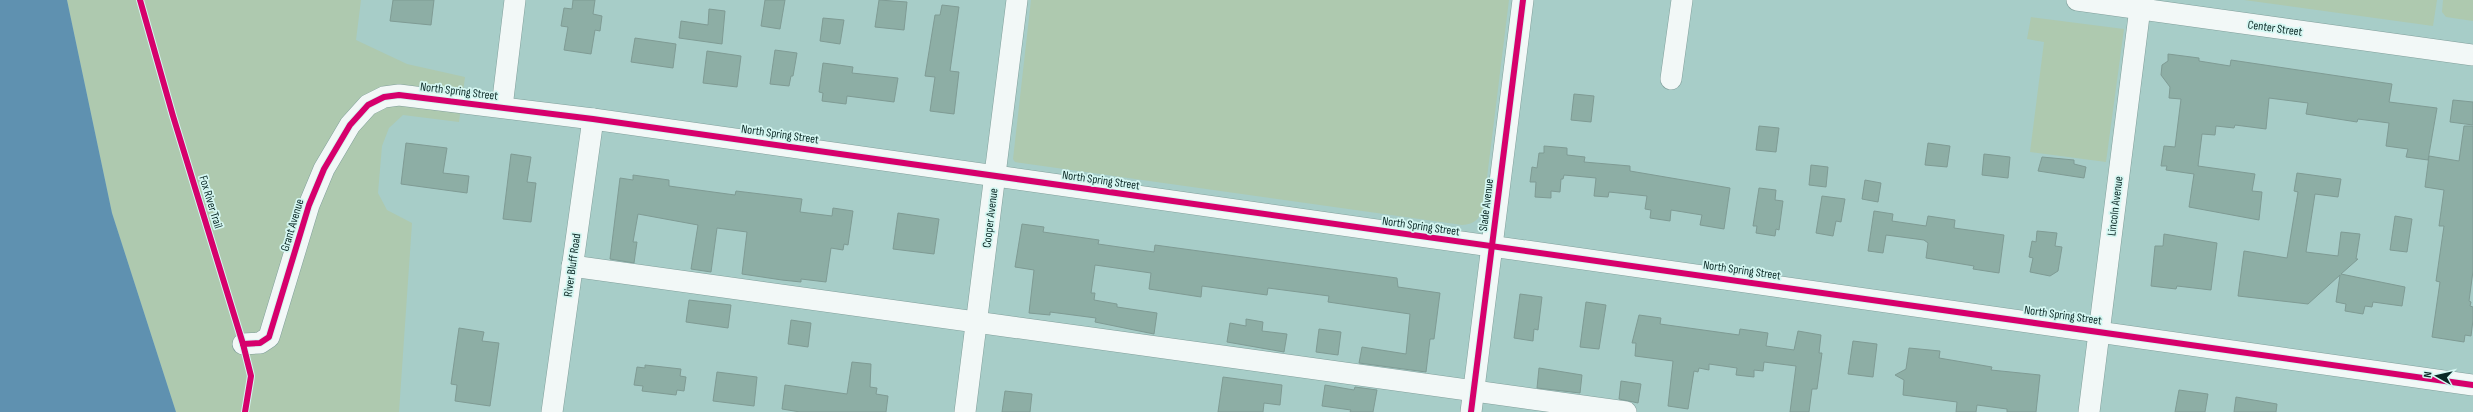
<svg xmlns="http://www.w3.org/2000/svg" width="2473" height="412" font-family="'Sofia Sans Condensed',sans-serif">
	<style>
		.green { fill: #aec9af }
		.water { fill: #5f91b0 }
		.building { fill: #8daea5; stroke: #7f9b94 }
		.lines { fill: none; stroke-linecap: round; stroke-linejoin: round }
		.minor-casing { stroke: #809f9b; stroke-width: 22 }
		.minor { stroke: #f2f8f7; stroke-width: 21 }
		.cycleway-casing { stroke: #d5f7f2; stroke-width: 8 }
		.cycleway { stroke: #d6006c; stroke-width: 6 }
		.labels { text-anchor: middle; stroke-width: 3.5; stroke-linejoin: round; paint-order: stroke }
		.street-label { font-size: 12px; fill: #0a2825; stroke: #d5f7f2 }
	</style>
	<rect width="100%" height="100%" fill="#a7cdc8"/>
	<!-- green -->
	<g class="green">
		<polygon points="67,0 361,0 356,40 407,64 465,77 459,122 403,115 389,128 382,146 378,193 387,210 412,223 399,412 176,412 112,213"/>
		<path d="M1031 0H1509L1483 210C1478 220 1474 224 1462 225L1015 162 1013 159Z"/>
		<polygon points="2244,0 2437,0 2433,26"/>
		<polygon points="2443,0 2473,0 2473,21 2446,17 2442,12"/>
		<polygon points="2031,17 2124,29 2106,162 2030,152 2044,42 2027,39"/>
	</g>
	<!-- water -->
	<polygon class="water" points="0,0 67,0 112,213 176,412 0,412"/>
	<!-- building -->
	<g class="building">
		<polygon points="393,0 434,0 431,25 390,21"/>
		<polygon points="573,0 595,0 593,14 602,16 600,31 595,30 591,54 564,50 568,27 561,26 564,8 572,9"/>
		<polygon points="765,0 785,0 780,29 761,26"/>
		<polygon points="879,0 907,2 904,30 875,27"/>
		<polygon points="942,5 959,7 950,71 959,72 954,114 930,111 935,77 925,76 935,15 940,15"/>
		<polygon points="709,9 725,11 722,44 679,38 681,21 708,25"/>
		<polygon points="823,18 844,20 840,44 820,41"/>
		<polygon points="635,38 676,44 673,68 631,62"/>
		<polygon points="775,50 797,53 793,76 791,76 789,86 770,84"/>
		<polygon points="707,51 741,56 737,87 703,83"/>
		<polygon points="2168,54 2199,58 2199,61 2230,66 2231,60 2392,84 2389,102 2437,108 2428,160 2406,157 2408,149 2386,146 2389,123 2358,119 2357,122 2306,114 2308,103 2269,98 2266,129 2235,125 2234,128 2216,126 2215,135 2202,134 2198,166 2255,174 2252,191 2262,192 2259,220 2189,207 2194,174 2166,170 2167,166 2161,166 2164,146 2175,147 2181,99 2169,98 2170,87 2161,75 2162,65 2168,61"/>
		<polygon points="823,63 853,67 852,73 898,78 894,102 847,96 846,104 822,101 823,93 819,92"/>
		<polygon points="1574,94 1594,96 1591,122 1571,120"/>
		<polygon points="2453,100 2473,102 2473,125 2450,122"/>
		<polygon points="1759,126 1779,128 1776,152 1756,150"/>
		<polygon points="2464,126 2473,126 2473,271 2469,301 2471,302 2470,306 2473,307 2473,320 2471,336 2465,335 2464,342 2432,337 2440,282 2436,281 2444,226 2439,226 2444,190 2425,187 2429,156 2459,161"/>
		<polygon points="406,143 447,148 443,173 469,176 467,193 401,184"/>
		<polygon points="1928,143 1950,146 1947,167 1925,165"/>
		<polygon points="1544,146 1567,148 1567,155 1585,157 1584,162 1630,166 1630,171 1730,188 1724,229 1700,225 1702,215 1671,210 1670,221 1650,218 1651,210 1645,209 1647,196 1609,192 1608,197 1594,196 1596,178 1564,175 1563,179 1561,179 1560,192 1551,191 1551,198 1535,197 1536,182 1530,182 1532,167 1537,168 1539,153 1544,153"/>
		<polygon points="511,154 531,157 527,182 536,183 531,222 503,219"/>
		<polygon points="1984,154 2010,157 2008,178 1982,175"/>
		<polygon points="2042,157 2074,160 2074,164 2086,167 2084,178 2038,171"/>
		<polygon points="1811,165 1828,167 1826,187 1809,185"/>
		<polygon points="2297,173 2341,179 2338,197 2315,194 2306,252 2338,256 2341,232 2360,234 2356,259 2358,259 2341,274 2405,287 2402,306 2373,302 2372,307 2365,306 2363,314 2345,311 2346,304 2336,302 2340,275 2308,304 2238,296 2244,251 2287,258 2298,192 2294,191"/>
		<polygon points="633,175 669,180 669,186 735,195 736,191 802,199 800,212 832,216 833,208 853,211 848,245 844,244 843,250 831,248 826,282 801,279 801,282 782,280 742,274 747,232 717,228 711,272 691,269 698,225 638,214 633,242 637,242 634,263 610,259 620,178 633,180"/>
		<polygon points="1865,180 1881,183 1878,202 1862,199"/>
		<polygon points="1759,188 1776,190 1775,200 1783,201 1779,230 1776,229 1775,236 1756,233 1757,226 1753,226"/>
		<polygon points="1822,196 1845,199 1841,222 1836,221 1833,236 1816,233"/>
		<polygon points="1874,211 1893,214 1892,221 1926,226 1928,216 1955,220 1954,228 2004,235 1999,273 1973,269 1974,266 1926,258 1928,243 1924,240 1886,235 1883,253 1868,251"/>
		<polygon points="898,213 939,219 934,254 893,249"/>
		<polygon points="2395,216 2412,219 2407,252 2390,250"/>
		<polygon points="1022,224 1044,227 1043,232 1099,240 1098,244 1154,252 1155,245 1397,278 1398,287 1440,293 1434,339 1430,339 1426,372 1359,363 1362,347 1406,354 1410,314 1328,302 1329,296 1268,288 1267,295 1202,286 1201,297 1149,289 1151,273 1095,265 1091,293 1095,293 1094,300 1117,304 1117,307 1157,313 1154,334 1095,322 1096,318 1050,312 1050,315 1029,313 1034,270 1015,267"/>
		<polygon points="2037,231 2057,233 2055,246 2062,247 2058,271 2050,276 2030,272 2033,258 2029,257 2032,241 2036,242"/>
		<polygon points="2164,234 2217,243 2211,290 2177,286 2176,289 2151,286 2155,246 2163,246"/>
		<polygon points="1520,294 1542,297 1538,330 1534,329 1533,341 1514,338"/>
		<polygon points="689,300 731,305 728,328 686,322"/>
		<polygon points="1586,302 1606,305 1599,349 1580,347"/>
		<polygon points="1639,315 1661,318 1660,324 1739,335 1740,329 1768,333 1766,346 1794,350 1798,331 1821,335 1819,353 1822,353 1817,389 1812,389 1809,412 1790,412 1796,366 1764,362 1763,371 1754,370 1754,377 1736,375 1737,368 1709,364 1709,370 1699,368 1698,372 1694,371 1688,409 1668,406 1673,361 1635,356 1636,343 1632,343"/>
		<polygon points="1246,319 1263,322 1262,331 1287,334 1284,352 1227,342 1230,323 1246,326"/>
		<polygon points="791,320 811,323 808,347 788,344"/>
		<polygon points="459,328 484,332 482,341 499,343 490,406 455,401 457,385 451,384"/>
		<polygon points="1319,329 1341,332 1338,355 1316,352"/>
		<polygon points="1853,341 1877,344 1873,377 1848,374"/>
		<polygon points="1909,348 1940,351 1939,358 1992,367 1991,370 2040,375 2036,412 2007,412 2007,409 1977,405 1976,412 1956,412 1957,402 1903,395 1904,380 1895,375 1906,369"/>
		<polygon points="852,362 871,364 870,387 877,388 876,394 888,396 886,412 800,412 782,409 785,385 847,394"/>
		<polygon points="645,365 681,369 680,376 686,377 684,391 677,390 676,395 642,391 643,386 634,385 637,367 645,368"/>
		<polygon points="1539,368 1582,375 1580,393 1537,388"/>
		<polygon points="717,372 757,377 754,406 713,401"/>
		<polygon points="1223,377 1282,385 1280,405 1264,403 1263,412 1218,412"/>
		<polygon points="1621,381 1641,384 1638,403 1619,399"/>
		<polygon points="1325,385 1354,390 1355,387 1377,390 1373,412 1350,412 1351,410 1322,406"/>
		<polygon points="2179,390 2208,394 2205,412 2175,412"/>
		<polygon points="1005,391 1032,394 1030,412 1002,412"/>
		<polygon points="2236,397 2277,404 2276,412 2234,412"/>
	</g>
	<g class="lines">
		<!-- minor casing -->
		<g class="minor-casing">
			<g id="minor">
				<polyline points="2077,0 2473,55"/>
				<polyline points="1671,79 1682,0"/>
				<polyline points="502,107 515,0"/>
				<polyline points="572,266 1626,412"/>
				<polyline points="243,344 260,343 269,337 309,205 324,169 350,125 368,105 384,97 399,95 593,119 2473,385"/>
				<polyline points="552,412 593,119"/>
				<polyline points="965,412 1017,0"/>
				<polyline points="1471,412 1523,0"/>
				<polyline points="2089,412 2141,0"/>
			</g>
		</g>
		<!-- minor -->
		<use href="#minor" class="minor"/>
		<!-- cycleway casing -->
		<g class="cycleway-casing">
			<g id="cycleway">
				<polyline points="140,0 173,116 243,344 251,376 245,412"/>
				<polyline points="243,344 260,343 269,337 309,205 324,169 350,125 368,105 384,97 399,95 593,119 2473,385"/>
				<polyline points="1471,412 1523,0"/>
			</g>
		</g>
		<!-- cycleway -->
		<use href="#cycleway" class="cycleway"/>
	</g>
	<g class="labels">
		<!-- street labels -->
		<g class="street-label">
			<text transform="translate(2275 28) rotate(8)" y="4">Center Street</text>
			<text transform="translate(459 91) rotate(7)" y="4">North Spring Street</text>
			<text transform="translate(780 134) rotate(8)" y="4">North Spring Street</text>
			<text transform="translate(1101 180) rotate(8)" y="4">North Spring Street</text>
			<text transform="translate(211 202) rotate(73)" y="4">Fox River Trail</text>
			<text transform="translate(1486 205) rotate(-83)" y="4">Slade Avenue</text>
			<text transform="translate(2115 206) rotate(-83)" y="4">Lincoln Avenue</text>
			<text transform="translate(990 218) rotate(-83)" y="4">Cooper Avenue</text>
			<text transform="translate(292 225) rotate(-73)" y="4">Grant Avenue</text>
			<text transform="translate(1421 226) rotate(8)" y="4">North Spring Street</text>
			<text transform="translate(572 265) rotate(-82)" y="4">River Bluff Road</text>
			<text transform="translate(1742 270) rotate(8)" y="4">North Spring Street</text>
			<text transform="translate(2063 315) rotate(8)" y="4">North Spring Street</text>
		</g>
	</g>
	<!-- north arrow -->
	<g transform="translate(2437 376) rotate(278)" stroke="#d5f7f2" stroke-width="3" paint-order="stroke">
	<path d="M0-3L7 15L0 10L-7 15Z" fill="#0a2825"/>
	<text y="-6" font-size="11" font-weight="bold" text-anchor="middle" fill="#0a2825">N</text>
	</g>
</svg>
